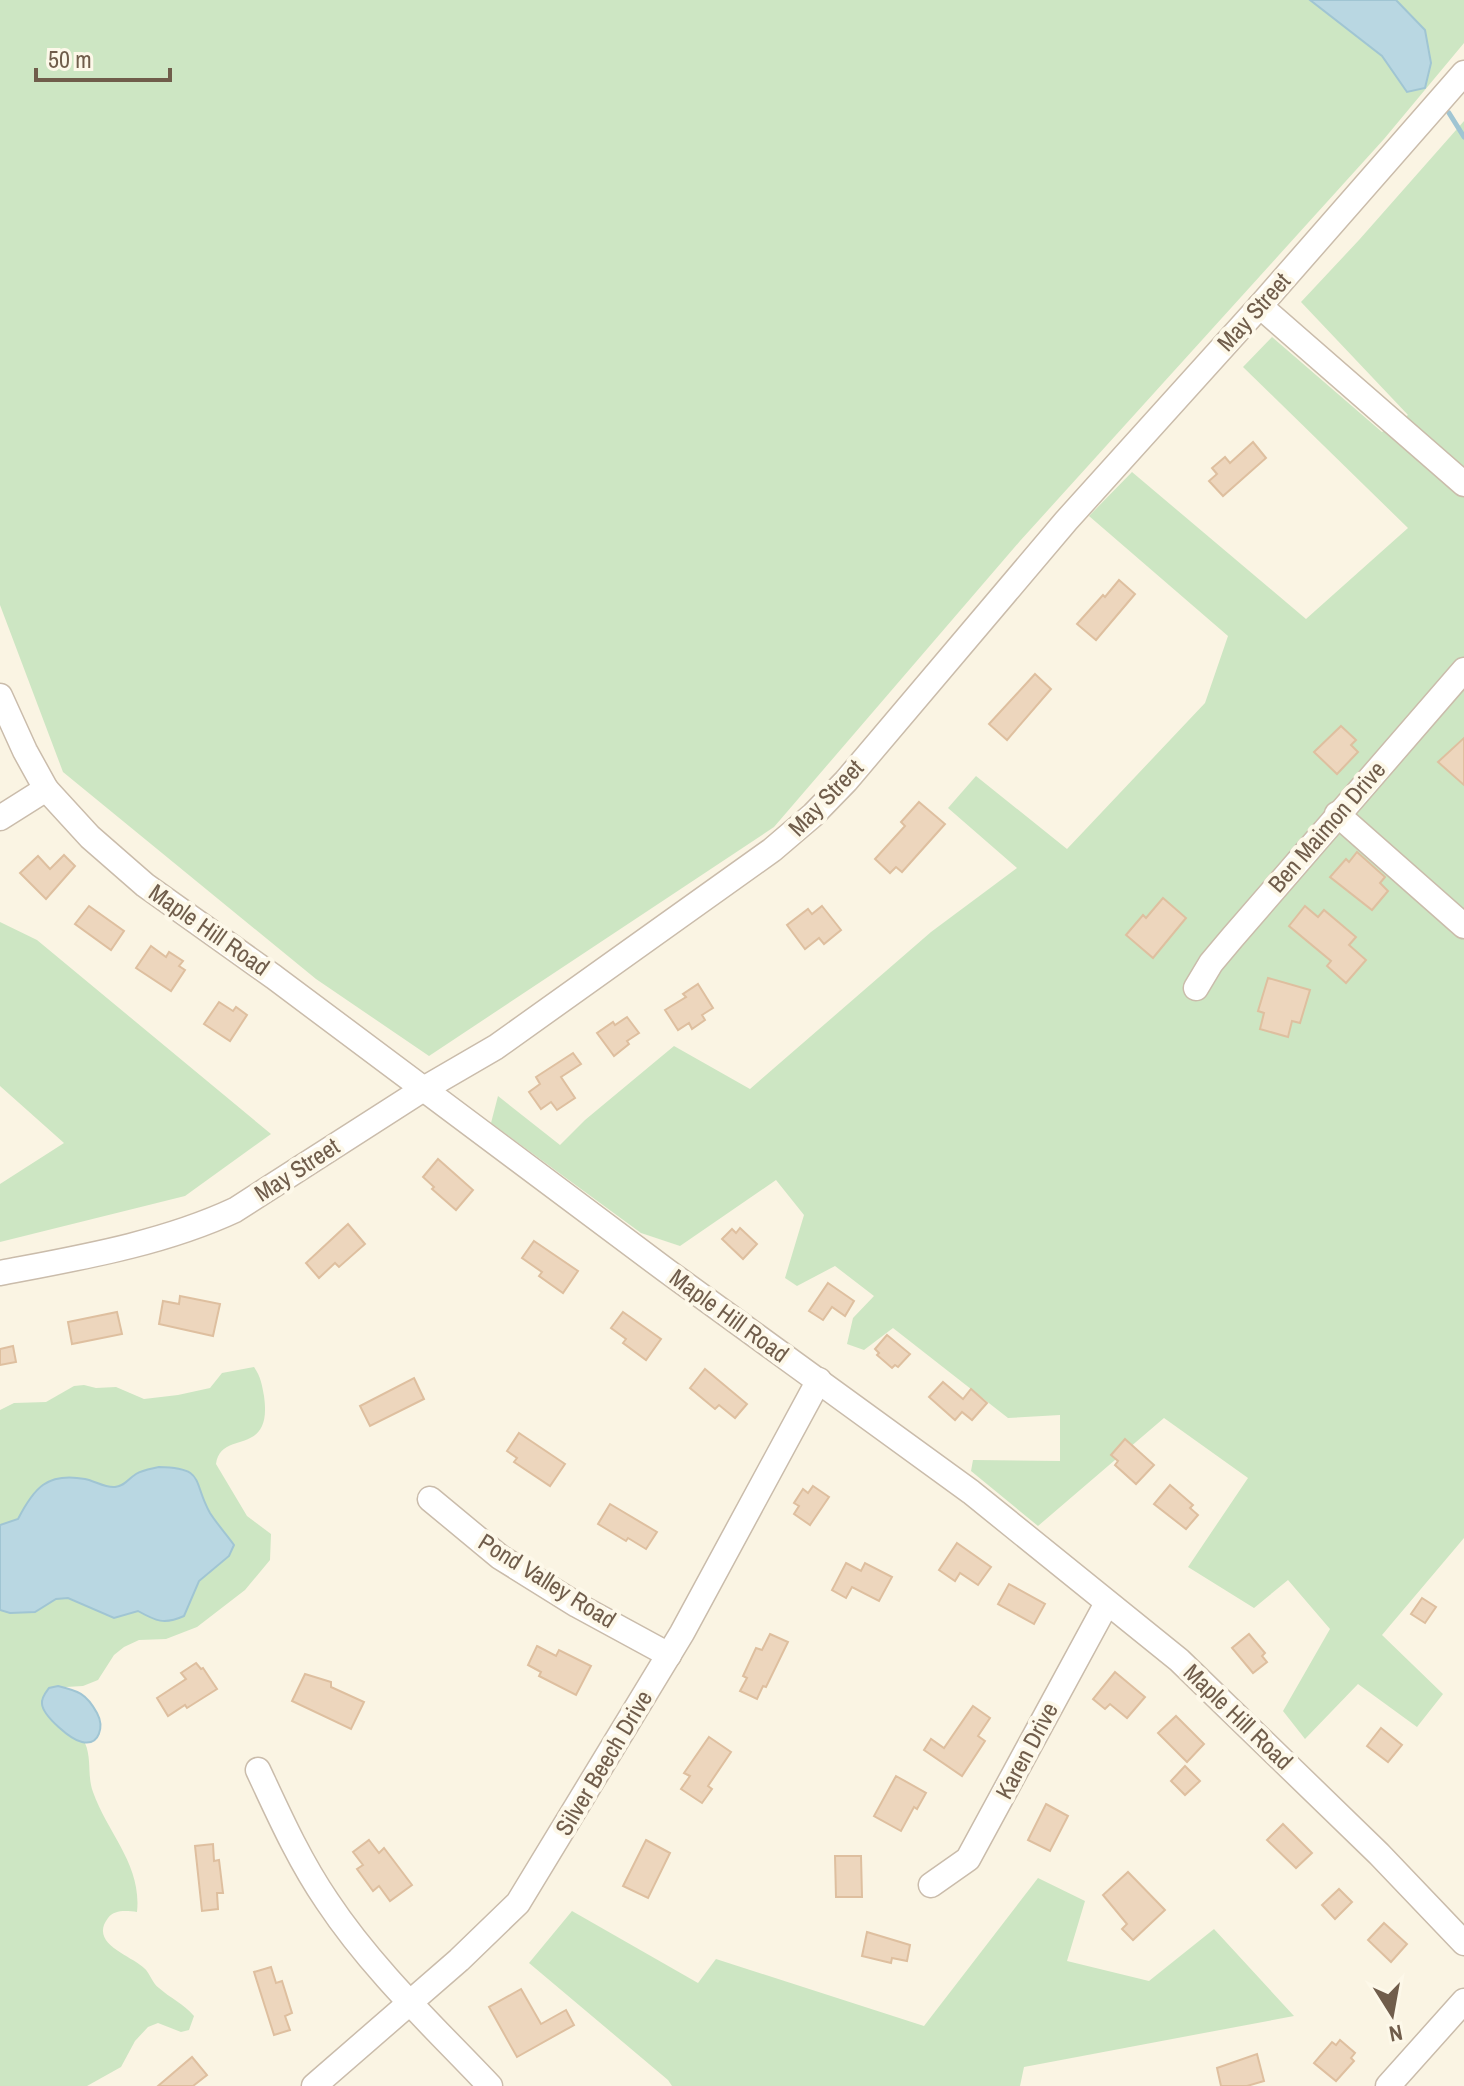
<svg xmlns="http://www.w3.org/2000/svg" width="1464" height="2086" font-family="'Archivo Narrow',sans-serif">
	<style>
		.green { fill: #cde6c3 }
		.water { fill: #b9d7e2; stroke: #a0c5d3; stroke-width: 2 }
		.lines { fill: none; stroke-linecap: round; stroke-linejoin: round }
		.stream { stroke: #a0c5d3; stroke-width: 5 }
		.building { fill: #edd6bd; stroke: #debf9f; stroke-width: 2 }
		.minor-casing { stroke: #cabcab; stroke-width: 27 }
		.minor { stroke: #fff; stroke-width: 24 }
		.labels { text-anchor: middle; stroke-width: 8; stroke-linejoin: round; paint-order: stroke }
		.street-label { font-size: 24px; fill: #705d4b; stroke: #fdf8e9 }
	</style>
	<rect width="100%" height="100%" fill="#faf4e3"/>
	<!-- green -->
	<g class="green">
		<polygon points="0,0 1464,0 1464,43 1384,139 1020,541 774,827 429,1056 316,979 63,772 0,605"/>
		<polygon points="1464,121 1464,1538 1382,1635 1443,1694 1417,1727 1358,1684 1305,1739 1283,1711 1330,1629 1288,1580 1254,1608 1188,1567 1248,1478 1164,1418 1038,1526 971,1471 973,1460 1060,1461 1060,1415 1008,1418 893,1328 864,1350 847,1344 853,1318 874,1296 835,1266 797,1286 785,1278 804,1215 776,1180 680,1246 641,1233 491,1123 498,1096 560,1145 585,1120 674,1046 750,1089 931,932 1017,868 948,808 976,776 1067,849 1205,703 1228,636 1089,516 1132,472 1306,619 1408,528 1243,367 1272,337 1382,432 1408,415 1301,302 1359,240"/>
		<polygon points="0,922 37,940 271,1134 185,1196 0,1242 0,1184 64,1143 0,1086"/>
		<path d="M254 1367C261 1377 262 1385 264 1396 273 1459 221 1428 216 1464L247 1516 271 1534 270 1560 245 1590 197 1627 166 1639 139 1640 124 1647 114 1655 98 1680 83 1686 49 1688 55 1724 70 1737 85 1743C92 1759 87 1776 93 1792 108 1834 142 1865 137 1912 127 1911 115 1909 108 1918 88 1944 133 1956 144 1968 150 1973 152 1983 159 1988 170 1998 184 2004 194 2016L189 2030 181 2032 158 2023 148 2027 135 2041 121 2067 87 2086H0V1410L14 1403 46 1402 74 1386 84 1385 96 1388 116 1387 144 1399 178 1395 210 1388 222 1373Z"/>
		<polygon points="1038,1878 1085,1901 1067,1961 1149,1981 1214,1929 1294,2016 1024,2067 1020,2086 672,2086 668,2080 529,1963 572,1911 698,1983 716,1959 924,2026"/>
	</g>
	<!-- water -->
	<g class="water">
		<polygon points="1310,0 1396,0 1425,30 1431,63 1425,88 1407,92 1382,56"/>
		<path d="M159 1467C206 1468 192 1481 210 1513 217 1524 227 1535 234 1545L229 1556 199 1581 184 1616C164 1625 156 1621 138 1611L114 1618 68 1598 56 1599 35 1612 10 1613 0 1610V1525L18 1519C34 1488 47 1472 85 1479 95 1481 105 1488 115 1487 125 1486 128 1479 136 1474 143 1470 151 1469 159 1467Z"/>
		<path d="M58 1686C78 1691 86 1693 97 1713 104 1726 100 1746 82 1742 71 1740 43 1716 42 1704 41 1698 46 1692 49 1688Z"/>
	</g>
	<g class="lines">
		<!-- stream -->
		<polyline class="stream" points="1449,113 1464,137"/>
	</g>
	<!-- building -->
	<g class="building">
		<polygon points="1253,442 1266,458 1223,496 1209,481 1217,474 1212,468 1225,457 1230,463"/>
		<polygon points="1119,580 1135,594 1096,640 1077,624 1103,595 1105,597"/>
		<polygon points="1035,674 1051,689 1007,740 989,724"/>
		<polygon points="1341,726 1356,740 1351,745 1358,752 1337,774 1314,752"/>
		<polygon points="1464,738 1464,785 1438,762"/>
		<polygon points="919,802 945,824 902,872 896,867 890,873 875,859 905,826 901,822"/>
		<polygon points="1357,852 1385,877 1380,883 1388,891 1372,910 1330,877 1346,859 1349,862"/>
		<polygon points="64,855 75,866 46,899 20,873 38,856 50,869"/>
		<polygon points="1163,898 1186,918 1153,958 1126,935 1143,915 1146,918"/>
		<polygon points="89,906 124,931 111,950 75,924"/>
		<polygon points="822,906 841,930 824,944 819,938 805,949 787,925 808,909 812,914"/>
		<polygon points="1305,906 1318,917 1324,910 1356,937 1349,945 1366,960 1346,983 1327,966 1331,961 1289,926"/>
		<polygon points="151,946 166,957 169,952 183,961 179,966 185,970 171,991 136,968"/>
		<polygon points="1268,978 1310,990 1300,1023 1292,1021 1288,1037 1260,1029 1264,1013 1258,1011"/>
		<polygon points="698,984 713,1008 702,1015 705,1020 692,1029 689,1023 678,1030 665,1010 686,997 683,994"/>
		<polygon points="219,1002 233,1011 236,1007 247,1015 230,1041 204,1024"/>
		<polygon points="627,1017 639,1033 627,1041 629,1044 614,1056 597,1033 613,1022 615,1025"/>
		<polygon points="573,1053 581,1064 561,1077 575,1098 557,1110 551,1102 541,1109 529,1092 540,1084 536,1077"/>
		<polygon points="438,1159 473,1190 456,1210 432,1189 434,1187 423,1177"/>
		<polygon points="348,1224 365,1244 339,1267 335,1263 319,1278 306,1263"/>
		<polygon points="740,1228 757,1244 743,1259 722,1239 732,1229 736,1233"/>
		<polygon points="534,1241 578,1271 563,1293 539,1276 542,1272 522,1258"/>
		<polygon points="828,1283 854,1301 845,1316 832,1307 823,1320 809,1311"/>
		<polygon points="180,1296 220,1304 213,1336 159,1324 163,1301 179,1304"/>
		<polygon points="117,1312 122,1334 72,1344 68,1322"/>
		<polygon points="623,1312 661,1339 646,1360 623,1343 626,1339 611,1328"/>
		<polygon points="887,1335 910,1354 898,1367 895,1365 892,1368 877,1355 879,1353 875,1349"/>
		<polygon points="13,1346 16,1362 0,1365 0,1349"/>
		<polygon points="705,1369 747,1404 735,1418 719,1405 715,1409 690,1388"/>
		<polygon points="414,1378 424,1399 370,1426 360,1406"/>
		<polygon points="943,1382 963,1399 971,1389 987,1403 972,1420 962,1412 955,1420 929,1397"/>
		<polygon points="519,1433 565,1464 550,1486 514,1462 517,1458 507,1451"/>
		<polygon points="1125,1439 1154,1465 1136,1484 1115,1465 1118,1461 1111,1455"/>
		<polygon points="1170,1485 1193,1505 1190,1508 1198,1515 1186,1529 1154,1504"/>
		<polygon points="813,1486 829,1497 810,1525 794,1514 799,1506 794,1503 803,1489 808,1493"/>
		<polygon points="610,1504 657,1532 646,1549 628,1538 626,1541 598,1524"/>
		<polygon points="957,1543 991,1567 978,1585 960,1573 955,1581 939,1570"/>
		<polygon points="846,1563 861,1571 865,1563 892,1577 879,1601 852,1587 846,1598 832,1590"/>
		<polygon points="1009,1584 1045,1604 1034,1624 998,1604"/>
		<polygon points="1422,1598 1436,1607 1425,1623 1411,1614"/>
		<polygon points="770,1634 788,1642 766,1687 763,1686 757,1699 740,1691 747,1678 743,1676 756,1648 762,1650"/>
		<polygon points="1249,1634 1265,1653 1262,1656 1267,1662 1253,1673 1232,1648"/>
		<polygon points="537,1646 556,1656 559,1650 591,1666 576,1695 539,1676 541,1672 528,1665"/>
		<polygon points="196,1663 201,1669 203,1668 217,1689 187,1708 185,1705 168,1716 157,1698 186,1679 181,1673"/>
		<polygon points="1115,1672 1145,1697 1127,1718 1110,1704 1105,1709 1093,1699"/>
		<polygon points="305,1674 331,1682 331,1687 364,1702 351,1729 292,1701"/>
		<polygon points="973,1706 990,1718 978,1736 985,1741 962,1776 924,1750 931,1739 944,1748"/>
		<polygon points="1176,1716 1204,1744 1187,1762 1158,1733"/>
		<polygon points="1381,1728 1402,1745 1388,1762 1367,1746"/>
		<polygon points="709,1737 731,1752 708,1786 712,1789 702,1803 681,1789 690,1776 684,1773"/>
		<polygon points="1185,1766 1200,1781 1185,1795 1171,1781"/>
		<polygon points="896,1776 926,1793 917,1809 914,1807 901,1831 874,1816"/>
		<polygon points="1046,1804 1068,1816 1050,1851 1028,1840"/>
		<polygon points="1283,1824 1312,1853 1296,1868 1267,1840"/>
		<polygon points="369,1840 379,1853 384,1848 412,1885 390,1901 379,1886 373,1891 357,1869 363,1865 353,1852"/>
		<polygon points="646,1840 670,1853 648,1898 623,1886"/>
		<polygon points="213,1844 214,1861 219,1860 223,1893 217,1893 218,1909 202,1911 195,1846"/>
		<polygon points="835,1856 861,1856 862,1897 836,1897"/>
		<polygon points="1128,1872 1165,1910 1133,1940 1122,1929 1127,1924 1103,1895"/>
		<polygon points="1339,1889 1352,1902 1335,1919 1322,1905"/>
		<polygon points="1384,1923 1407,1944 1391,1962 1368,1940"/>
		<polygon points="867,1932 910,1945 907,1961 892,1958 891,1963 862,1956"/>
		<polygon points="271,1967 276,1983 282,1981 292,2013 285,2016 290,2030 274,2035 254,1972"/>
		<polygon points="521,1989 541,2024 566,2010 574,2025 517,2057 489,2007"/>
		<polygon points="1340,2040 1355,2053 1351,2058 1354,2061 1336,2081 1314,2063 1332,2042 1336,2045"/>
		<polygon points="1257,2054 1264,2081 1247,2086 1221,2086 1217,2068"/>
		<polygon points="192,2057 207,2075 193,2086 158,2086"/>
	</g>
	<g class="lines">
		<!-- minor casing -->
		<g class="minor-casing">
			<g id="minor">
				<polyline points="1260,306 1464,484"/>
				<polyline points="0,696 25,751 46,789 90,837 145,885 274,977 667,1271 971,1492 1179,1660 1379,1854 1464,1943"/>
				<polyline points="1337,814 1464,926"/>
				<polyline points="0,818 46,789"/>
				<polyline points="1196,988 1211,963 1232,938 1464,670"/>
				<path d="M0 1273C78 1258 162 1244 235 1210L422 1090 496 1047 772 850 813 815 846 781 1066 521 1260 306 1464 73"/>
				<polyline points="430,1499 500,1557 577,1605 669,1655"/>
				<path d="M258 1770C279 1815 299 1860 327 1901 372 1969 434 2027 490 2086"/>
				<polyline points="931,1885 968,1859 1107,1603"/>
				<polyline points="314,2086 459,1960 518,1903 682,1633 819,1380"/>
				<polyline points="1388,2086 1464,2001"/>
			</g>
		</g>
		<!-- minor -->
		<use href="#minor" class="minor"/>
	</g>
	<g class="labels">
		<!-- street labels -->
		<g class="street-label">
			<text transform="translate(1254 312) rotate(-48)" y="8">May Street</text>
			<text transform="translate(826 798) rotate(-46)" y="8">May Street</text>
			<text transform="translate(1327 827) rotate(-49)" y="8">Ben Maimon Drive</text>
			<text transform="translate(209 930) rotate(35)" y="8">Maple Hill Road</text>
			<text transform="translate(297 1170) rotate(-33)" y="8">May Street</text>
			<text transform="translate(729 1316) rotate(36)" y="8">Maple Hill Road</text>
			<text transform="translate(547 1581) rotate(32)" y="8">Pond Valley Road</text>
			<text transform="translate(1238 1717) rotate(44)" y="8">Maple Hill Road</text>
			<text transform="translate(1027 1751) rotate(-62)" y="8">Karen Drive</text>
			<text transform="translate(604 1763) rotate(-59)" y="8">Silver Beech Drive</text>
		</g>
	</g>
	<!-- north arrow -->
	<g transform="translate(1392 2014) rotate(169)" stroke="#fdf8e9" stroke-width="6" paint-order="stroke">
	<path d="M0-6L14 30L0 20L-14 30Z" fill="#705d4b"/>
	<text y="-12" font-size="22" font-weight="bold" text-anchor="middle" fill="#705d4b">N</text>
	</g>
	<!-- scale -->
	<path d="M36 68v12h134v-12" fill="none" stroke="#705d4b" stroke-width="4"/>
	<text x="48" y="68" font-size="24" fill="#705d4b" stroke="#fdf8e9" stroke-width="6" paint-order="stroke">50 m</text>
</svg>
